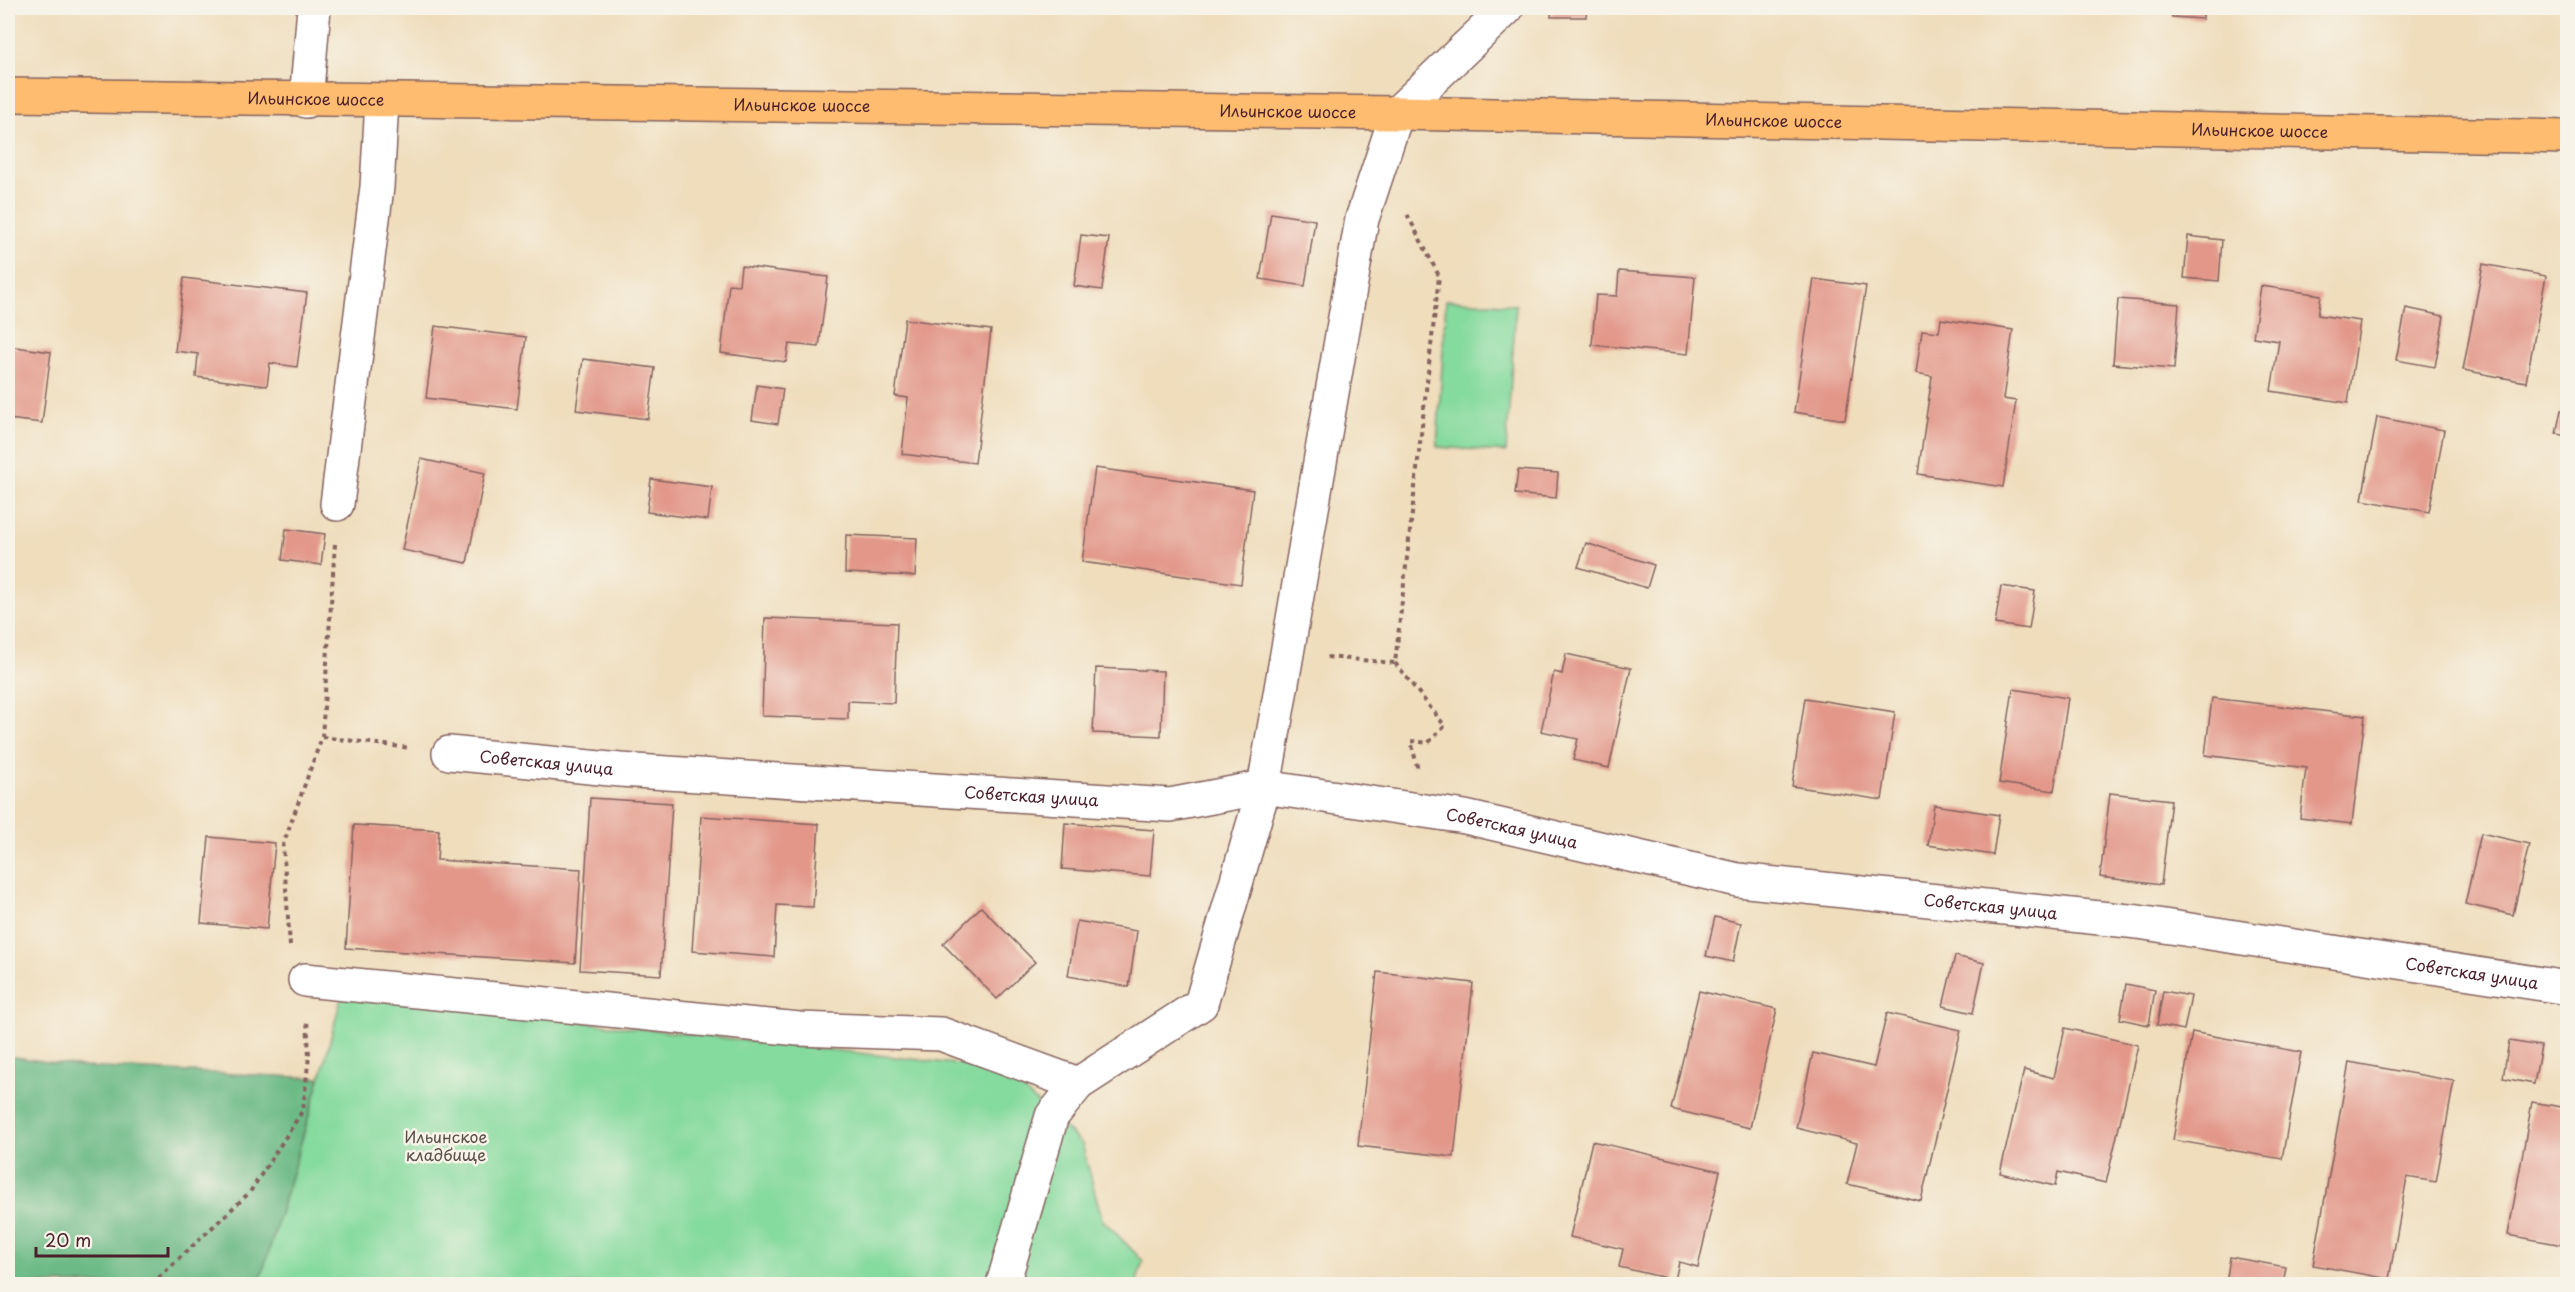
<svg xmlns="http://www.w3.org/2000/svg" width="2575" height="1292" font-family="'Playpen Sans',sans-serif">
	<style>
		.green { fill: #85da9e; stroke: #687c64; stroke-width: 1.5 }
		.forest { fill: #6cba85; stroke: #5b6c58; stroke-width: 1.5 }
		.building { fill: #e29789 }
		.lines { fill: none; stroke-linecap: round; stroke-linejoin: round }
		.minor-casing { stroke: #84625e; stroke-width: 36 }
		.major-casing { stroke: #84625e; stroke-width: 36 }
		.path { stroke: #84625e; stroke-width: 4; stroke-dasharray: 4.5 4.5; stroke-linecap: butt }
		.minor { stroke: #fff; stroke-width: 33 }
		.major { stroke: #fdbc70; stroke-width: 33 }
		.labels { text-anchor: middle; stroke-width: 5; stroke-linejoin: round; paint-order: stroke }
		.street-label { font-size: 16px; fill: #4a1f2b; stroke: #f7f3e8 }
		.park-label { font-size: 16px; fill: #594e48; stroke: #f7f3e8 }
	</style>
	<rect width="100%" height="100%" fill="#f7f3e8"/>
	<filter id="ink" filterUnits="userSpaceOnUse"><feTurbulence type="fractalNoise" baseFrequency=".0167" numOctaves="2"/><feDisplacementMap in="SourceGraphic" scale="12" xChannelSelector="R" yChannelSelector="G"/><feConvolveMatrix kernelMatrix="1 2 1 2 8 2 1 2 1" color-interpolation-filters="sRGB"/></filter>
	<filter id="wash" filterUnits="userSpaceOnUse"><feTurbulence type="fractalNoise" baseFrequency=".008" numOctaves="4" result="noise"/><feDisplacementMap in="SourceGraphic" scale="24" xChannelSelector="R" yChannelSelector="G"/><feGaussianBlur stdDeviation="1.35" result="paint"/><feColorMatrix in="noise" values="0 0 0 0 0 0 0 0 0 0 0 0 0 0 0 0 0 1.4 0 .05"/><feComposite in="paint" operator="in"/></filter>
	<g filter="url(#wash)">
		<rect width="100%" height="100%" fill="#efddbc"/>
		<!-- green -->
		<g class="green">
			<polygon points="1446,300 1516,305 1506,452 1437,447"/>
			<polygon points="342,995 1000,1069 1082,1144 1102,1219 1143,1261 1136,1284 259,1284 320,1079"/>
		</g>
		<!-- forest -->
		<polygon class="forest" points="8,1056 82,1067 320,1078 259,1284 8,1284"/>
		<g id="blocks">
			<!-- building -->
			<g class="building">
				<polygon points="1552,8 1587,8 1586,17 1551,17"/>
				<polygon points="2172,8 2203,8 2203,19 2172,17"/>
				<polygon points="1271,213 1315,220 1305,286 1260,279"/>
				<polygon points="1081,235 1109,238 1102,290 1074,286"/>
				<polygon points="2188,236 2222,240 2219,281 2184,278"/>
				<polygon points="2483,264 2546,276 2526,382 2463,370"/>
				<polygon points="741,266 828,277 819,347 789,344 786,362 721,353 729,284 739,285"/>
				<polygon points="1619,271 1695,277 1688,354 1592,345 1596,295 1617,296"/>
				<polygon points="184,278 307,293 297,367 270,363 267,386 196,377 198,354 175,351"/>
				<polygon points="1814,279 1866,286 1845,420 1794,412"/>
				<polygon points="2261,286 2321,295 2318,315 2360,321 2348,403 2271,391 2279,341 2253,337"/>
				<polygon points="2118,299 2179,304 2174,369 2113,364"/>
				<polygon points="2406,308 2444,316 2435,367 2396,360"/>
				<polygon points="905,319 991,330 975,463 902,454 908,398 895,396"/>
				<polygon points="1941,319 2013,330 2003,399 2016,401 2003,487 1918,474 1932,376 1916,373 1922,330 1939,332"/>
				<polygon points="435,326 526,337 517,409 426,398"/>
				<polygon points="8,346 51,352 42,423 8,419"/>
				<polygon points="583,359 655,368 648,419 576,410"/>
				<polygon points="757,385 783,389 778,424 752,420"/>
				<polygon points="2561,410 2568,411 2568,436 2556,434"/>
				<polygon points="2377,417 2444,430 2429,512 2362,500"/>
				<polygon points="421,459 485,473 467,563 402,550"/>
				<polygon points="1095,468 1253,490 1241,584 1082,562"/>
				<polygon points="1518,470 1558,473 1556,498 1515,494"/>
				<polygon points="651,479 712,487 708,520 647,512"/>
				<polygon points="286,529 325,534 321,565 282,560"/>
				<polygon points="846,535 917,538 915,576 845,573"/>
				<polygon points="1586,543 1654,565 1647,588 1578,567"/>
				<polygon points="2001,586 2035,591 2029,629 1995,624"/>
				<polygon points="765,618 897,623 894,703 848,701 848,719 762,716"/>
				<polygon points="1566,654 1631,668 1609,768 1573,760 1578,739 1541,731 1554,672 1562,674"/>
				<polygon points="1096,668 1163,671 1161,736 1093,733"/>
				<polygon points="2013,689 2068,698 2054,791 1999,783"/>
				<polygon points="1805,698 1895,712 1882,800 1792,786"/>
				<polygon points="2212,698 2365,716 2352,824 2300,818 2306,768 2205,755"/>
				<polygon points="2110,793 2171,800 2161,885 2100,877"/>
				<polygon points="590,798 672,803 661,975 580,970"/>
				<polygon points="1934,805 1999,815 1993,855 1928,845"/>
				<polygon points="701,816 819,824 813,907 777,905 774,957 692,951"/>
				<polygon points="1065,823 1154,830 1150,876 1062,869"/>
				<polygon points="354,825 439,830 437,860 581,869 575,963 346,948"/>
				<polygon points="2481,833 2529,844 2513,915 2465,904"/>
				<polygon points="209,837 275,843 267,929 201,923"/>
				<polygon points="981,907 1035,962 997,999 943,944"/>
				<polygon points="1715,917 1741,923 1733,962 1706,956"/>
				<polygon points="1077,921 1137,931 1129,987 1068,976"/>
				<polygon points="1955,956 1984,963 1973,1013 1943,1006"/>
				<polygon points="1377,972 1473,983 1454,1157 1358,1146"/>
				<polygon points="2126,984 2155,990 2149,1025 2120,1019"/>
				<polygon points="1699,991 1777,1009 1750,1128 1671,1109"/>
				<polygon points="2163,991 2191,996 2184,1030 2157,1025"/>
				<polygon points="1887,1013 1961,1030 1921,1201 1847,1184 1857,1143 1796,1128 1813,1053 1874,1067"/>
				<polygon points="2065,1028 2138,1045 2106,1183 2058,1172 2055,1186 2000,1173 2024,1070 2054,1078"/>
				<polygon points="2192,1032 2301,1052 2282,1159 2173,1140"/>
				<polygon points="2509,1041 2541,1046 2534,1084 2503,1078"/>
				<polygon points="2349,1062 2454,1081 2436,1182 2407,1177 2389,1279 2313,1265"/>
				<polygon points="2532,1102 2568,1108 2568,1246 2508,1235"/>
				<polygon points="1592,1141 1720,1171 1698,1267 1679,1262 1675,1280 1619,1267 1623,1249 1570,1237"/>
				<polygon points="2230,1257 2286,1267 2283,1284 2226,1284"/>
			</g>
		</g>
	</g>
	<g filter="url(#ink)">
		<use href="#blocks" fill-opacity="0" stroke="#84625e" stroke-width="1.5"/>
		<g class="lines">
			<!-- minor casing -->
			<g class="minor-casing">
				<g id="minor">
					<polyline points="306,101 314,8"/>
					<polyline points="337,504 377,187 382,102"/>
					<path id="s1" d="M449 753 620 770 1170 805 1264 787 1465 817 1738 880 2138 922 2568 988"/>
					<polyline points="305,980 799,1029 941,1034 1078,1084 1201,1004 1264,787 1362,219 1397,113 1507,8"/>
					<polyline points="1003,1284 1052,1116 1078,1084"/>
				</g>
			</g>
			<!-- major casing -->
			<g class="major-casing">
				<g id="major">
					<path id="s2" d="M8 95 1397 113 2568 137"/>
				</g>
			</g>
			<!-- path -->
			<g class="path">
				<polyline points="1327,657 1395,663 1439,276 1406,212"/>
				<polyline points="1395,663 1445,726 1428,743 1411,741 1418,770"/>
				<polyline points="322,737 410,748"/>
				<polyline points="290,946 283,845 322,737 335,544"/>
				<polyline points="152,1284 250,1192 303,1110 309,1056 307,1019"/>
			</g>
			<!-- minor -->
			<use href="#minor" class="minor"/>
			<!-- major -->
			<use href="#major" class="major"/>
		</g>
	</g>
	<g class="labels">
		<!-- street labels -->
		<g class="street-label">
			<text dy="6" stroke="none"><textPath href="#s2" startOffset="308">Ильинское шоссе</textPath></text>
			<text dy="6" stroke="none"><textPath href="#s2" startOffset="794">Ильинское шоссе</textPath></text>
			<text dy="6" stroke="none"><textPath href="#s2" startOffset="1280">Ильинское шоссе</textPath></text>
			<text dy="6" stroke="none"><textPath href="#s2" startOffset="1766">Ильинское шоссе</textPath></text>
			<text dy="6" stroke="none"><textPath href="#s2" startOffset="2252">Ильинское шоссе</textPath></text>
			<text dy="6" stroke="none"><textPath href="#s1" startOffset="98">Советская улица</textPath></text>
			<text dy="6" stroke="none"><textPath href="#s1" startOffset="584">Советская улица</textPath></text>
			<text dy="6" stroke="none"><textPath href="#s1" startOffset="1070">Советская улица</textPath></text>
			<text dy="6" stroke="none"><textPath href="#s1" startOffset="1556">Советская улица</textPath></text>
			<text dy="6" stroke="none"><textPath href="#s1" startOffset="2042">Советская улица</textPath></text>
		</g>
		<!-- park labels -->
		<g class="park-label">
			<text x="446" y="1143">Ильинское<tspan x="446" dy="18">кладбище</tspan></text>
		</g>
	</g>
	<!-- margin -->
	<rect width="2575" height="1292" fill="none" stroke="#f7f3e8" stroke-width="30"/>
	<!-- scale -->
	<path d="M36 1247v9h132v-9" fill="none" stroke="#4a1f2b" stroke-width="3"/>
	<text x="45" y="1247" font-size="18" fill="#4a1f2b" stroke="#f7f3e8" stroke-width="4.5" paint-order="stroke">20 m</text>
</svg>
